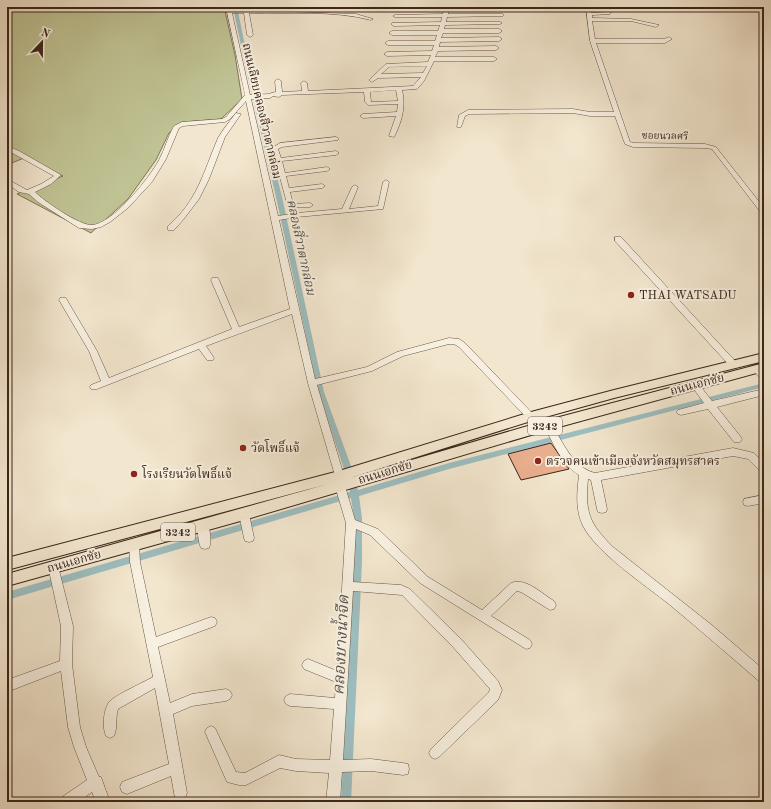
<svg xmlns="http://www.w3.org/2000/svg" width="771" height="809" font-family="'Old Standard TT','Noto Serif Thai',serif">
	<style>
		.green { fill: #c0c394; stroke: #7e7457 }
		.lines { fill: none; stroke-linecap: round; stroke-linejoin: round }
		.canal { fill: #9dbec0; fill-rule: evenodd }
		.building { fill: #e8ae8d; stroke: #3c251a }
		.minor-casing { stroke: #6a5547; stroke-width: 1 }
		.major-casing { stroke: #3c251a; stroke-width: 2 }
		.minor { fill: #f7efdf; fill-rule: evenodd }
		.major { fill: #f2e6ce; fill-rule: evenodd }
		.poi-dot { fill: #8f2418; stroke: #f7efdf; stroke-width: 1.5 }
		.labels { text-anchor: middle; stroke-width: 4; stroke-linejoin: round; paint-order: stroke }
		.far-street-label { font-size: 10px; fill: #3c251a; stroke: #f7efdf }
		.shield { fill: #f7efdf; stroke: #746255; stroke-width: 1 }
		.shield-label { font-size: 11px; font-weight: bold; fill: #3c251a }
		.street-label { font-size: 12px; fill: #3c251a; stroke: #f7efdf }
		.poi-label { font-size: 12px; fill: #3c251a; stroke: #f7efdf; text-anchor: start }
		.water-label { font-size: 13px; font-style: italic; fill: #59534c; stroke: #f7efdf }
		.near-water-label { font-size: 16px; font-style: italic; fill: #59534c; stroke: #f7efdf }
	</style>
	<rect width="100%" height="100%" fill="#f2e6ce"/>
	<filter id="stains"><feTurbulence type="fractalNoise" baseFrequency=".005" numOctaves="4"/><feColorMatrix values="0 0 0 0 .2 0 0 0 0 .09 0 0 0 0 .02 0 0 0 .5 -.17"/></filter>
	<radialGradient id="worn" r=".72"><stop offset=".6" stop-color="#630" stop-opacity="0"/><stop offset="1" stop-color="#630" stop-opacity=".3"/></radialGradient>
	<!-- green -->
	<polygon class="green" points="7,7 224,7 235,55 242,99 221,119 183,122 169,133 156,160 128,199 91,233 17,194 63,176 24,158 7,165"/>
	<g class="lines">
		<!-- canal -->
		<polygon class="canal" points="233,7 237,7 248,60 282,197 324,392 351,466 358,490 449,463 764,383 764,387 449,469 359,496 362,518 362,562 351,802 341,802 354,562 354,518 351,498 7,600 7,592 350,492 343,466 318,392 276,197 244,60"/>
	</g>
	<!-- building -->
	<polygon class="building" points="551,443 569,469 521,480 508,454"/>
	<g class="lines">
		<!-- minor casing -->
		<g class="minor-casing">
			<g id="minor">
				<path d="M226 7H230L231 10 356 14 373 19 371 20C332 10 289 14 249 13L253 35 250 37 247 35 244 13H232L250 95 270 94 271 93 276 92 275 81 278 79 281 81 282 92 302 91 301 83 304 81 307 83 308 91 413 86 421 77 378 78 372 82 369 80 386 64 428 62 431 55 387 56 384 54 387 52 432 51 434 45H388L385 43 388 41H435L437 35H392L389 33 392 31H438L440 25 394 26 392 25V23L441 22 442 17H395L393 16 395 15 443 14 444 9H396V7H468L466 8 449 9 448 14H503V16H501L447 17 446 22H500L502 23 500 24 445 25 444 29H499L502 31 499 33H443L441 38 499 37 502 39 499 41 440 42 439 47 496 46 499 48 496 50 438 51 435 57H494L497 59 494 61H434L424 81 417 89 402 90C406 106 402 122 394 137L389 136 396 116 363 118 360 116 363 114 397 112 398 104 368 105 365 102 364 92 282 95 279 97 273 96 270 98 251 99 278 216 297 213 342 209 352 187 355 185 358 187 349 209 378 206 383 182 386 180 389 182 383 209 297 217 279 220 315 379 367 367 397 352 449 338 459 339 465 343 534 415 536 417 534 419H528L459 347 454 344H449L403 356 372 371 317 385 344 476 342 479 339 480 336 479 308 383 292 314 206 346 214 358 213 360H207L199 349 97 389H91L90 387 91 385 101 381 89 351 59 300 60 298H66L67 300 97 351 109 378 232 329 211 280 212 278H218L219 280 239 327 290 309 246 101 230 119 225 122 183 126 179 128 166 159 152 182 128 208 110 222 101 227 92 229 79 228 38 202 29 194 19 192 7 184V179L27 190 41 184 54 176 7 150V146L19 151 61 175 51 184 35 192C44 201 80 226 92 225 113 224 150 177 159 160 165 149 168 136 174 126L182 122 222 119 226 117 245 95ZM427 66 423 73 381 74 389 67ZM396 90 398 101 371 102 370 92Z"/>
				<path d="M325 7H345C341 10 329 10 325 7Z"/>
				<polygon points="586,7 590,7 591,13 606,12 606,7 610,7 610,14 592,15 592,18 631,19 659,25 656,27 631,21 592,21 595,39 664,39 669,37 672,39 665,43 596,43 630,142 634,143 705,144 716,147 764,208 764,215 762,214 712,149 705,148 633,147 625,144 615,116 590,116 573,113 469,114 465,116 461,127 457,127 459,115 468,110 573,109 590,112 614,112 590,41"/>
				<polygon points="760,7 764,7 764,22 762,21"/>
				<path d="M236 113 241 114 225 137 209 179 199 199 183 220 174 230H168V226C198 200 203 173 218 138 223 129 230 121 236 113Z"/>
				<polygon points="336,137 338,138 338,140 282,147 278,149 281,158 336,151 339,153 336,155 282,161 285,173 327,167 330,169 327,171 286,176 289,188 322,184 325,186 322,188 290,192 293,204 310,203 313,205 310,207 288,207 272,148 280,143"/>
				<polygon points="615,237 621,237 736,362 737,364 736,366 730,366 615,241"/>
				<polygon points="756,366 764,372 764,380 761,379 752,369"/>
				<polygon points="694,381 697,382 712,401 764,389 764,395 717,407 740,436 742,439 740,442 734,442 708,409 681,415 678,414 676,412 678,410 704,403 690,384"/>
				<path d="M548 422 551 423C563 442 572 467 595 473L733 448 754 453 764 463V473L761 472 748 459 733 456 601 480 607 509 606 512 602 513 598 512 597 509 591 480 588 479C585 513 589 523 613 547L713 626 764 670V684L760 682C730 656 700 630 670 605 645 585 597 553 583 526 575 509 577 493 579 475 562 465 553 442 543 425L545 423Z"/>
				<path d="M340 482 343 483 345 486 355 520 378 529 428 577 482 610 511 583C526 577 542 594 554 601L556 605 554 609 550 610 521 592 517 591 491 616 530 640 532 644 530 648 526 649 420 583 370 535 356 529 353 582 401 585 410 589 461 639 498 681 502 690 498 700 439 757 435 759 431 757 429 753 431 749 489 692 490 689 453 647 402 595 353 591 343 760 371 759 403 763 408 764 409 769 408 774 403 775 371 771 342 772 340 802H326L329 773 296 771 280 768 246 785H239L227 782 205 732 207 728 211 726 215 728 236 772 245 773 279 755 296 759 330 760 334 709 290 706 286 704 284 700 286 696 290 694 335 698 336 682 304 669 302 665 304 661 308 659 337 671 346 523 335 486 337 483Z"/>
				<polygon points="764,495 764,503 748,506 744,505 743,502 744,499"/>
				<polygon points="244,510 248,511 249,514 254,538 253,541 249,542 245,541 244,538 239,514 240,511"/>
				<path d="M203 522 207 523C210 529 212 542 209 548L205 549 201 548C198 542 197 529 199 523Z"/>
				<path d="M134 540 138 541 139 544 140 562 156 637 211 617 215 618 217 622 215 626 158 647 170 703 192 694 226 689 230 691 232 695 230 699 226 701 192 706 173 714 187 793 185 798 180 800 175 798 171 776 127 794 122 792 120 787 122 782 169 764 155 688 118 709C115 718 118 728 114 736L110 738 106 736C102 728 103 707 111 700 120 693 142 683 153 677L130 562 129 544 130 541Z"/>
				<polygon points="53,561 57,563 58,566 73,626 72,664 80,727 86,747 99,777 101,777 110,802 96,802 92,792 78,802 60,802 62,797 87,780 74,747 68,727 61,671 7,692 7,680 60,661 61,626 48,566 49,563"/>
			</g>
		</g>
		<!-- major casing -->
		<g class="major-casing">
			<polygon id="major" points="764,353 764,361 614,398 531,421 350,478 548,420 764,363 764,371 548,430 244,520 7,586 7,574 328,484 7,570 7,558 339,471 531,412 614,390"/>
		</g>
		<!-- minor -->
		<use href="#minor" class="minor"/>
		<!-- major -->
		<use href="#major" class="major"/>
	</g>
	<!-- markers -->
	<g class="poi-dot">
		<circle cx="631" cy="295" r="4"/>
		<circle cx="243" cy="448" r="4"/>
		<circle cx="538" cy="461" r="4"/>
		<circle cx="134" cy="474" r="4"/>
	</g>
	<g class="labels">
		<!-- far-street labels -->
		<g class="far-street-label">
			<text transform="translate(665 135) rotate(1)" y="4">ซอยนวลศรี</text>
		</g>
		<!-- shield labels -->
		<g class="shield">
			<rect x="528" y="417" width="34" height="18" rx="3"/>
			<rect x="161" y="523" width="34" height="18" rx="3"/>
		</g>
		<g class="shield-label">
			<text x="545" y="430">3242</text>
			<text x="178" y="536">3242</text>
		</g>
		<!-- street labels -->
		<g class="street-label">
			<text transform="translate(262 111) rotate(77)" y="4">ถนนเลียบคลองสี่วาตากล่อม</text>
			<text transform="translate(697 384) rotate(-15)" y="4">ถนนเอกชัย</text>
			<text transform="translate(385 472) rotate(-17)" y="4">ถนนเอกชัย</text>
			<text transform="translate(74 561) rotate(-16)" y="4">ถนนเอกชัย</text>
		</g>
		<!-- poi labels -->
		<g class="poi-label">
			<text x="639" y="299">THAI WATSADU</text>
			<text x="251" y="452">วัดโพธิ์แจ้</text>
			<text x="546" y="465">ตรวจคนเข้าเมืองจังหวัดสมุทรสาคร</text>
			<text x="142" y="478">โรงเรียนวัดโพธิ์แจ้</text>
		</g>
		<!-- water labels -->
		<g class="water-label">
			<text transform="translate(302 247) rotate(78)" y="5">คลองสี่วาตากล่อม</text>
		</g>
		<!-- near-water labels -->
		<g class="near-water-label">
			<text transform="translate(340 645) rotate(-87)" y="6">คลองบางน้ำจืด</text>
		</g>
	</g>
	<!-- margin -->
	<rect width="771" height="809" fill="none" stroke="#f2e6ce" stroke-width="24"/>
	<rect x="8" y="8" width="755" height="793" fill="none" stroke="#3c251a" stroke-width="2"/>
	<rect x="12" y="12" width="747" height="785" fill="none" stroke="#3c251a"/>
	<!-- north arrow -->
	<g transform="translate(42 42) rotate(22)" stroke="#f7efdf" stroke-width="3" paint-order="stroke">
	<path d="M0-3L7 15L0 10L-7 15Z" fill="#3c251a"/>
	<text y="-6" font-size="11" font-weight="bold" text-anchor="middle" fill="#3c251a">N</text>
	</g>
	<rect width="100%" height="100%" filter="url(#stains)"/>
	<rect width="100%" height="100%" fill="url(#worn)"/>
</svg>
